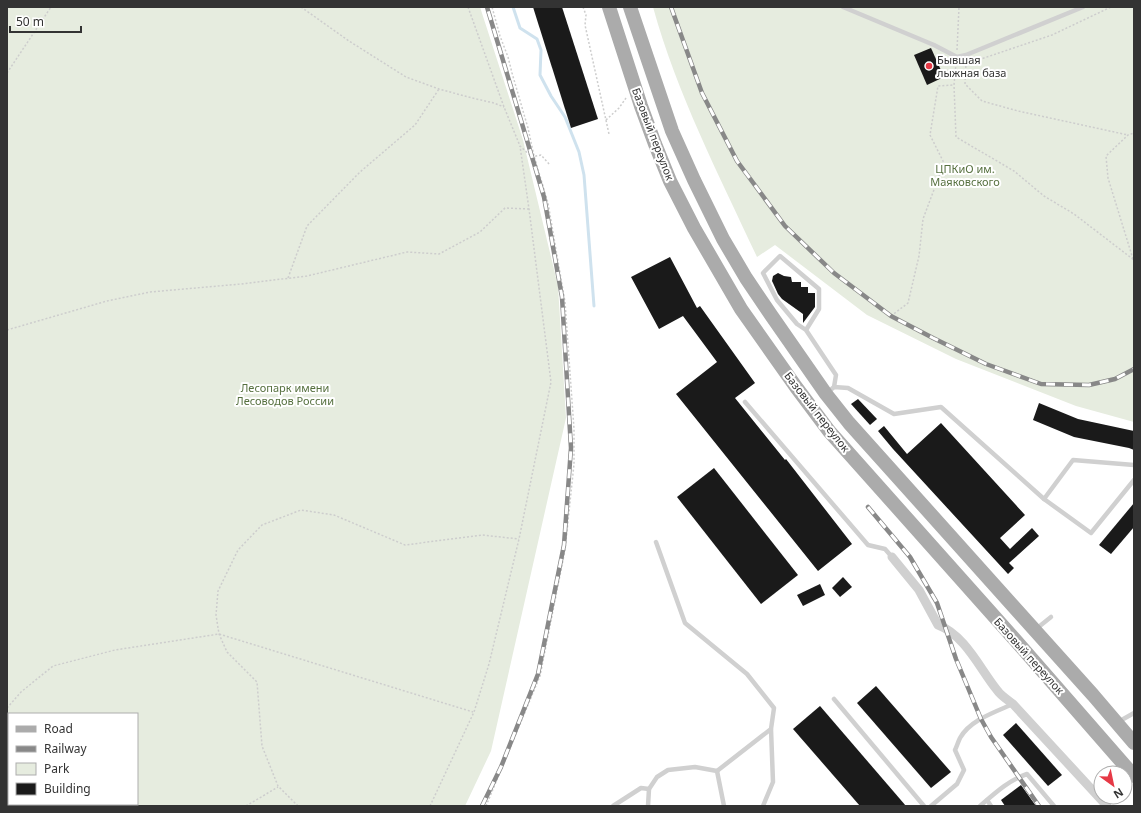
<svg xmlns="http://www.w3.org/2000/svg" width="1141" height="813" font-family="'Noto Sans',sans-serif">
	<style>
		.green { fill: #e6ecdf; fill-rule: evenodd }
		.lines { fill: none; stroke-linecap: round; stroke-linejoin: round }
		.stream { stroke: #cfe2ee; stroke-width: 3 }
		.building { fill: #1a1a1a }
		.path { stroke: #cdcdcd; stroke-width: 1.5; stroke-dasharray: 2 2; stroke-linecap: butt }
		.lane { stroke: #d0d0d0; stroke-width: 4.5 }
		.street { stroke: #d0d0d0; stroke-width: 9 }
		.primary { stroke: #ababab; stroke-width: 14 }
		.rail-casing { stroke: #888; stroke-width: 4.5 }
		.rail { stroke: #fff; stroke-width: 3; stroke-dasharray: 9; stroke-linecap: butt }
		.poi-dot { fill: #e63946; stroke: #fff; stroke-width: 1.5 }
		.labels { text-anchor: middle; stroke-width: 4; stroke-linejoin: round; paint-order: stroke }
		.poi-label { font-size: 11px; fill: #333; stroke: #fff; text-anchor: start }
		.street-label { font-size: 11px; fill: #333; stroke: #fff }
		.park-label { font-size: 11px; fill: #56703f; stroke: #fff }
	</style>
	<rect width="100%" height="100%" fill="#fff"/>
	<!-- green -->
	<g class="green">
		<path d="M7 7H480L523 140 558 286 566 418 491 751 465 806H7ZM9 714H137V804H9Z"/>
		<path d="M653 7H1134V422L1076 406 956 359 867 315 775 245 757 257C719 175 677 94 653 7Z"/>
	</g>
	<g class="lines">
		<!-- stream -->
		<polyline class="stream" points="513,7 520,28 537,39 541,50 540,75 551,96 565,117 579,152 584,175 594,306"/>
	</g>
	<!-- building -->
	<g class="building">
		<polygon points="533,7 562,7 598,119 571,128"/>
		<polygon points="931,48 944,77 927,85 914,55"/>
		<polygon points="670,257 697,308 700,306 755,383 735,398 785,460 786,459 852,544 818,571 676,394 717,362 683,316 659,329 631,277"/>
		<polygon points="778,273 784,276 791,277 792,282 801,282 801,287 808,287 808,293 815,293 815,307 803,323 803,314 782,299 778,294 773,283 772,281 773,276"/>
		<polygon points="858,399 877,419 870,425 851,404"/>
		<polygon points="1039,403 1078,419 1134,431 1134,450 1129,448 1074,437 1033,420"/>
		<polygon points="941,423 1025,515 1000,538 1010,549 1032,528 1039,536 1009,563 1014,568 1008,574 893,449 878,431 884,426 907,454"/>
		<polygon points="714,468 798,575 761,604 677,497"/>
		<polygon points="1134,503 1134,527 1111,554 1099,545"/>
		<polygon points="843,577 852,587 840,597 832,588"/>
		<polygon points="820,584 825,595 803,606 797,595"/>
		<polygon points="876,686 951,772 931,788 857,703"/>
		<polygon points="820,706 906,806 860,806 793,729"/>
		<polygon points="1016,723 1062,775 1048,786 1003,735"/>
		<polygon points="1021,785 1036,806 1005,806 1001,800"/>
	</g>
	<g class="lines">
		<!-- path -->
		<g class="path">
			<polyline points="301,7 349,41 406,77 439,89 472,98 494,103 504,107"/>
			<polyline points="468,7 504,107 520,146 532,157 541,155 550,165"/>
			<polyline points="583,7 586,15 585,25 609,134"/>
			<polyline points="957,50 959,7"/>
			<polyline points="979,58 981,59 1052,35 1111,7"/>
			<polyline points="966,62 965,84 982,101 1018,111 1128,135"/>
			<polyline points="956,63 954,85 956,137 1014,171 1044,196 1074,214 1134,260"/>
			<polyline points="7,73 51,7"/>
			<polyline points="606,120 619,108 626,98"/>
			<polyline points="1133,259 1108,178 1106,156 1128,135 1134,133"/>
			<polyline points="288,278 307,226 360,172 415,125 439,89"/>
			<polyline points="891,316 908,303 919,256 923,219 944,163 930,135 938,86 954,85"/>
			<polyline points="7,330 107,301 150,292 241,284 307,276 407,252 439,254 480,232 505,208 529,209"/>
			<polyline points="7,708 21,692 53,666 115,650 219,634 473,712"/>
			<polyline points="246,806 278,787"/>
			<polyline points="298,806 278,786 262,746 257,682 227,652 219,634 216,615 218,591 238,550 262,525 301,510 334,515 405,545 482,535 519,539"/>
			<polyline points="430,806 474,712 489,664 519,539 551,382 529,209 520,146"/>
			<polyline points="486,806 540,676 565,550 574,464 574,429 565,302 548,203 534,156 528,128 512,73 508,57 500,36 492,7"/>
		</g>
		<!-- lane -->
		<g class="lane">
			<polyline points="843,7 934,45 957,57 966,55 1083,7"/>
			<polyline points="806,330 819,309 819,289 780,256 763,273 777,300 797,324 806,330 836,375 834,387"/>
			<polyline points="827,393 834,387 848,388 894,414 941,407 1044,499 1091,533 1134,480"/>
			<polyline points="745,402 868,545 885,549 892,557"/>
			<polyline points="1044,499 1073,460 1134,465"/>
			<polyline points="1036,629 1051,617"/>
			<polyline points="834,699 924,806"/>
			<polyline points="1118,722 1134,713"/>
			<polyline points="717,771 724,806"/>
			<polyline points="987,800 991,806"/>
			<polyline points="613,806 641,788 649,789"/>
			<polyline points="648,806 649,789 657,777 668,770 695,767 717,771 771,729 774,708 747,674 685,623 656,542"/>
			<polyline points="763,806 773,782 771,729"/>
			<path d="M931 806 957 784 964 770 955 750C957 746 958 742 960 738 970 720 995 712 1013 704"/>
			<path d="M980 806C995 793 1009 780 1027 774L1054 806"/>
		</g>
		<!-- street -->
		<path class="street" d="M892 557 919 590 938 625C965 635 980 669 997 690 1001 696 1008 700 1013 704L1107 806"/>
		<!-- primary -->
		<g class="primary">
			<polyline points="609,7 641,106 655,144 670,181 694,228 741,309 796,387 829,431 1017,642 1134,776"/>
			<polyline points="630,7 672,131 694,180 723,239 746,278 771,315 826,394 849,423 1093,695 1134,743"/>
		</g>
		<!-- rail casing -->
		<g class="rail-casing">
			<g id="rail">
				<polyline points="671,7 702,93 737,161 785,226 834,273 891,316 933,338 986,364 1041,384 1089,385 1115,379 1134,369"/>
				<polyline points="868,507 910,557 937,603 956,659 981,719 991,737 1039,806"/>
				<polyline points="482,806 501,767 538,674 564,545 571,448 562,297 544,197 487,7"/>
			</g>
		</g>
		<!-- rail -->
		<use href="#rail" class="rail"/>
	</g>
	<!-- markers -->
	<circle class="poi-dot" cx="929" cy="66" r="4"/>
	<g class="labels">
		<!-- poi labels -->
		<g class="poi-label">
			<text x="937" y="64">Бывшая<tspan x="937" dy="13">лыжная база</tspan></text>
		</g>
		<!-- street labels -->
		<g class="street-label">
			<text transform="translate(653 134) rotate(69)" y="4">Базовый переулок</text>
			<text transform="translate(817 412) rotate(52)" y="4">Базовый переулок</text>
			<text transform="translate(1029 656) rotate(48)" y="4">Базовый переулок</text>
		</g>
		<!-- park labels -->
		<g class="park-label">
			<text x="965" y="173">ЦПКиО им.<tspan x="965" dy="13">Маяковского</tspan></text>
			<text x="285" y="392">Лесопарк имени<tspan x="285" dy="13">Лесоводов России</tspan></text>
		</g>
	</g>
	<!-- border -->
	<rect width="1141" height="813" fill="none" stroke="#333333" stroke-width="16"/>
	<!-- legend -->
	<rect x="8" y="713" width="130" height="92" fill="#ffffff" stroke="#adadad"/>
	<rect x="16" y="726" width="20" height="6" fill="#ababab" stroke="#adadad"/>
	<text x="44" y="733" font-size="12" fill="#333333">Road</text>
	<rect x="16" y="746" width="20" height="6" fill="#888888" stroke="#adadad"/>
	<text x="44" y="753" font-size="12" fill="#333333">Railway</text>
	<rect x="16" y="763" width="20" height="12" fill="#e6ecdf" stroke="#adadad"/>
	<text x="44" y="773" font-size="12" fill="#333333">Park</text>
	<rect x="16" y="783" width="20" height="12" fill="#1a1a1a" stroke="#adadad"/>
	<text x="44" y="793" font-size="12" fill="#333333">Building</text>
	<!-- north arrow -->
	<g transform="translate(1113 785) rotate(147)"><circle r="19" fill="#ffffff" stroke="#adadad"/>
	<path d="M0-3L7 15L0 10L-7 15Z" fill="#e63946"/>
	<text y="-6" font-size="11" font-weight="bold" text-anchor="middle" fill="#333333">N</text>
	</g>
	<!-- scale -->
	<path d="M10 26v6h71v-6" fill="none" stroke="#333333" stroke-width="2"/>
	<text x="16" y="26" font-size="12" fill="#333333" stroke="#ffffff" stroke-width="3" paint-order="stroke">50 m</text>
</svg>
